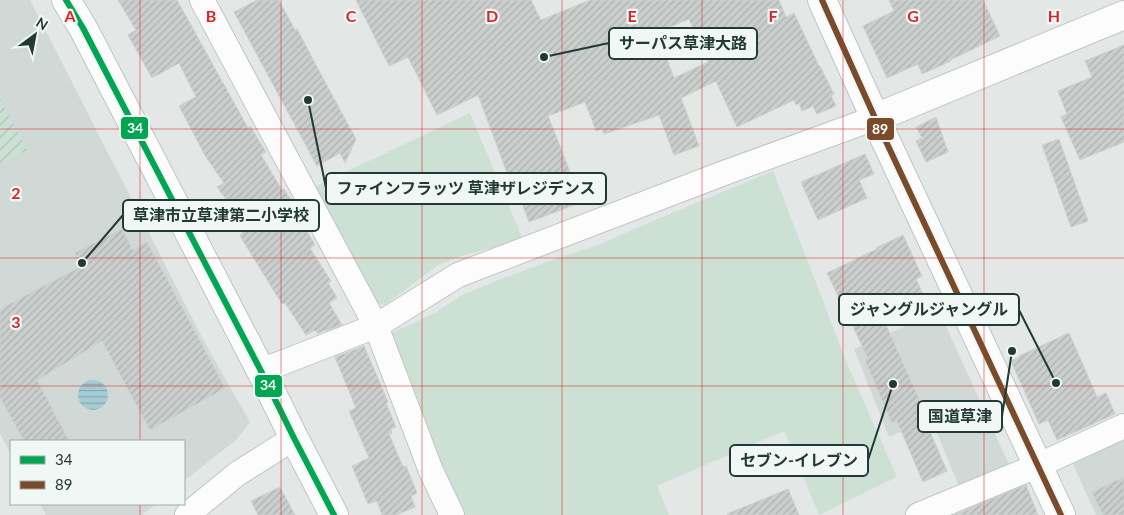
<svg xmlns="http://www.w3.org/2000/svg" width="1124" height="515" font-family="Lato,'Noto Sans JP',sans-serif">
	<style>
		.built { fill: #d1d9d6 }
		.grass { fill: #cce1d3 }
		.garden { fill: url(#garden-furrows) }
		.water { fill: url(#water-rules) }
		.building { fill: url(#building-hatch); stroke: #ccd1cf; fill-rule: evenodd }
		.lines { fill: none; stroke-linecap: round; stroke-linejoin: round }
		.minor-casing { stroke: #c0c5c3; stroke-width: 26 }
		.tertiary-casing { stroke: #c0c5c3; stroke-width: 30 }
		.secondary-casing { stroke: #bfc6c3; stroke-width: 30 }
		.minor { stroke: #fbfcfb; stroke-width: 24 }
		.tertiary { stroke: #fbfcfb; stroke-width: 28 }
		.secondary { stroke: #fbfcfb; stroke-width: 28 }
		.bus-1-casing { stroke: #f1f7f4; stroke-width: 10 }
		.bus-2-casing { stroke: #f1f7f4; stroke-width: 10 }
		.bus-1 { stroke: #00a651; stroke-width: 6 }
		.bus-2 { stroke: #7a4b2a; stroke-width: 6 }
		.grid { fill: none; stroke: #d62828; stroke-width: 1; stroke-opacity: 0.55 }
		.grid-label { font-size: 16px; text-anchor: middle; font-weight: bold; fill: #d62828; stroke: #f1f7f4; stroke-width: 4.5; stroke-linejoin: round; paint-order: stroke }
		.leader { fill: none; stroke: #223a35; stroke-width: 2 }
		.callout-dot { fill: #223a35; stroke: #f1f7f4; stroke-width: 2 }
		.callout { fill: #f1f7f4; stroke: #223a35; stroke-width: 2 }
		.callout-label { font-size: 16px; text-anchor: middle; font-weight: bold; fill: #223a35 }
		.line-badge { stroke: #f1f7f4; stroke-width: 2 }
		.badge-label { font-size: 14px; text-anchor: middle; font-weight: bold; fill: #fff }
	</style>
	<defs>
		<pattern id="garden-furrows" width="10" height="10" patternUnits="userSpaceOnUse" patternTransform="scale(1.25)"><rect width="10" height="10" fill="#cce1d3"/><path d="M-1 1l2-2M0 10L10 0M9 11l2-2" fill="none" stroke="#afc2b6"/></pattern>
		<pattern id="water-rules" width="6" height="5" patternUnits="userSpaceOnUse" patternTransform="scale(1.25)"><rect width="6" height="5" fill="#a5cdd5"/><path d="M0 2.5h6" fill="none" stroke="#86a7ae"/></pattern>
		<pattern id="building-hatch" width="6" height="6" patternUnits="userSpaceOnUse" patternTransform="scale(1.25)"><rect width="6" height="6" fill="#cacfcd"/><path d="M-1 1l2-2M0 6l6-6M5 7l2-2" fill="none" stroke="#adb2b1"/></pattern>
	</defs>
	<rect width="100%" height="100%" fill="#e3e8e6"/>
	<!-- built -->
	<g class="built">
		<polygon points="0,0 30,0 206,345 250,422 236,440 184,481 184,441 11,441 11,454 0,434"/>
		<polygon points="939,311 1012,471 961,492 931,418 889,437 854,349"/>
		<polygon points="1124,438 1124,515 1096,515 1072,462"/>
		<polygon points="40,504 156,504 142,515 46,515"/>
	</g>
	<!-- grass -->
	<g class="grass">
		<polygon points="470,113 523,240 461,256 438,265 385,305 370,303 310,189"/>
		<polygon points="773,171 848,366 897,477 819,515 784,431 657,486 669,515 462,515 388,335 438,311 462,295 501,279 555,259 598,245 655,220"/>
	</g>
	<!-- garden -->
	<polygon class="garden" points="0,98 27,150 0,164"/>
	<!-- water -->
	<circle class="water" cx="93" cy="395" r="15"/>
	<!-- building -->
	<g class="building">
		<polygon points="118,0 177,0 248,128 250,126 266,152 261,155 282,190 284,189 296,208 294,209 315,245 310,248 331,281 328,283 337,298 329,303 342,325 325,331 324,330 318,334 315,330 306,335 285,303 282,304 240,236 246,226 217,187 224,183 206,157 179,106 196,97 179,63 152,78 128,35 136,30"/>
		<polygon points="257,0 279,0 295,30 297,29 325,82 356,139 345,163 340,153 317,166 304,142 234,12"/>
		<path d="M356 0H531L541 20 590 0H779L786 17 794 13 819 66H820L834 94 831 96 836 106 817 114 813 106 802 111 799 103 796 105 794 100 737 127 716 81 681 98 699 146 674 155 659 115 604 134 602 129 596 131 585 102 548 116 582 202 529 222 512 177 509 178 478 95 437 115 408 57 389 66ZM689 19 708 62 674 78 657 32Z"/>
		<polygon points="889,0 983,0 1000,36 950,60 951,61 922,74 918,64 887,78 863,26 894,11"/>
		<polygon points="1124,45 1124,142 1080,160 1061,117 1067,114 1058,91 1092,77 1085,61"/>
		<polygon points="936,117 948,152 926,162 916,141 922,138 916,127"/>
		<polygon points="1059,139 1088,221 1071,227 1042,145"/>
		<polygon points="865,154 874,174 859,180 867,198 818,220 801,182"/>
		<polygon points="122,229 133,250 147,242 225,388 150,430 102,341 37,380 69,441 24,441 0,397 0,309 82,266 75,253"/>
		<polygon points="903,235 922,276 916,279 928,305 886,325 923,408 920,409 947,471 923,482 897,421 892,423 865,360 868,358 827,273 877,249 876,248"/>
		<polygon points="1069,333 1097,397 1106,393 1115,414 1057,440 1048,420 1039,424 1011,361 1019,357 1019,356"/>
		<polygon points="364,346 388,402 386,403 396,427 391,429 392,433 389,434 403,467 406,466 417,493 411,496 415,507 396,515 382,515 377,501 368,504 352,466 369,458 349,411 356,408 335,357"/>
		<polygon points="1124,477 1124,515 1103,515 1092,492"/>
		<polygon points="1026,485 1038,515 954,515"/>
		<polygon points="280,487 295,515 258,515 251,501"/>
		<polygon points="788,489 799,515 727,515 727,514"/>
	</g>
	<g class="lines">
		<!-- minor casing -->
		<g class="minor-casing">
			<g id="minor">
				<polyline points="202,0 376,326 431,471 452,515"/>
				<polyline points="261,371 376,326 458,275 724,173 875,118"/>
				<polyline points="187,515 237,474 294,438"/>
				<polyline points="918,515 1037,466 1124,426"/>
			</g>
		</g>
		<!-- tertiary casing -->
		<g class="tertiary-casing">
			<g id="tertiary">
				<polyline points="66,0 83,28 261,371 294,438 334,515"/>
				<polyline points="875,118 1124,15"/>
			</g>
		</g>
		<!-- secondary casing -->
		<g class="secondary-casing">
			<polyline id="secondary" points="822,0 875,118 1061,515"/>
		</g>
		<!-- minor -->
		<use href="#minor" class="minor"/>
		<!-- tertiary -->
		<use href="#tertiary" class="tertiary"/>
		<!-- secondary -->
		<use href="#secondary" class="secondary"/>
		<!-- bus-1 casing -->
		<g class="bus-1-casing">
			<polyline id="bus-1" points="66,0 83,28 261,371 294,438 334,515"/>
		</g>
		<!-- bus-2 casing -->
		<g class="bus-2-casing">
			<polyline id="bus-2" points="822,0 875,118 1061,515"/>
		</g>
		<!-- bus-1 -->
		<use href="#bus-1" class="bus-1"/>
		<!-- bus-2 -->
		<use href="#bus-2" class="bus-2"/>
	</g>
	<!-- grid -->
	<path class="grid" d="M140 0V441M281 0V515M422 0V515M562 0V515M702 0V515M843 0V515M984 0V515M0 129H1124M0 258H1124M0 386H1124M140 504V515"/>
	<g class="grid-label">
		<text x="70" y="22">A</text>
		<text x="211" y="22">B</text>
		<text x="351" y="22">C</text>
		<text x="492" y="22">D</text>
		<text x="632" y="22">E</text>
		<text x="773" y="22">F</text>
		<text x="913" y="22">G</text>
		<text x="1054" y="22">H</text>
		<text x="16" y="199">2</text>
		<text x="16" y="328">3</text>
	</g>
	<!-- callouts -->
	<path class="leader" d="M544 57L609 43M308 100L326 188M82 263L123 215M1056 383L1019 310M1012 351L1002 416M893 384L868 460"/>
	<g class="callout-dot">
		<circle cx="544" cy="57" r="5"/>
		<circle cx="308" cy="100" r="5"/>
		<circle cx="82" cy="263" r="5"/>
		<circle cx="1056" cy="383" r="5"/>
		<circle cx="1012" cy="351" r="5"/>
		<circle cx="893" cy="384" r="5"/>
	</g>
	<g class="callout">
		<rect x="609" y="28" width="148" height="31" rx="5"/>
		<rect x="326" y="173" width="280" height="31" rx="5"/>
		<rect x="123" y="200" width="196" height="31" rx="5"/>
		<rect x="839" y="294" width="180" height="31" rx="5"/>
		<rect x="918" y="401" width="84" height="31" rx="5"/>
		<rect x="730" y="445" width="138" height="31" rx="5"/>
	</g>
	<g class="callout-label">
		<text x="683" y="49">サーパス草津大路</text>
		<text x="466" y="194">ファインフラッツ 草津ザレジデンス</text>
		<text x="221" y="221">草津市立草津第二小学校</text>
		<text x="929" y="315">ジャングルジャングル</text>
		<text x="960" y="422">国道草津</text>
		<text x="799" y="466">セブン-イレブン</text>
	</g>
	<g class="line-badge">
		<rect x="120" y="116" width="29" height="24" rx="5" fill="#00a651"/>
		<rect x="866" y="117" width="29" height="24" rx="5" fill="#7a4b2a"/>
		<rect x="254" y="374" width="29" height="24" rx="5" fill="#00a651"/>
	</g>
	<g class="badge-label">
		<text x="135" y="133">34</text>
		<text x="880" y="134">89</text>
		<text x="268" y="390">34</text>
	</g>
	<!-- legend -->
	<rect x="10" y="440" width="175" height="65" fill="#f1f7f4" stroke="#9eaba8"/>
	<rect x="20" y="456" width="25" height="8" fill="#00a651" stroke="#9eaba8"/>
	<text x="55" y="465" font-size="15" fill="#223a35">34</text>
	<rect x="20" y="481" width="25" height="8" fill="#7a4b2a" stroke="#9eaba8"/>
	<text x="55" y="490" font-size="15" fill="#223a35">89</text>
	<!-- north arrow -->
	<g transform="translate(35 35) rotate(32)" stroke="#f1f7f4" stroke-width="4" paint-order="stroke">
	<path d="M0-4L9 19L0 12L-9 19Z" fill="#223a35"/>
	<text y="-8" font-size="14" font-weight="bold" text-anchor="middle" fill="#223a35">N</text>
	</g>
</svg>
